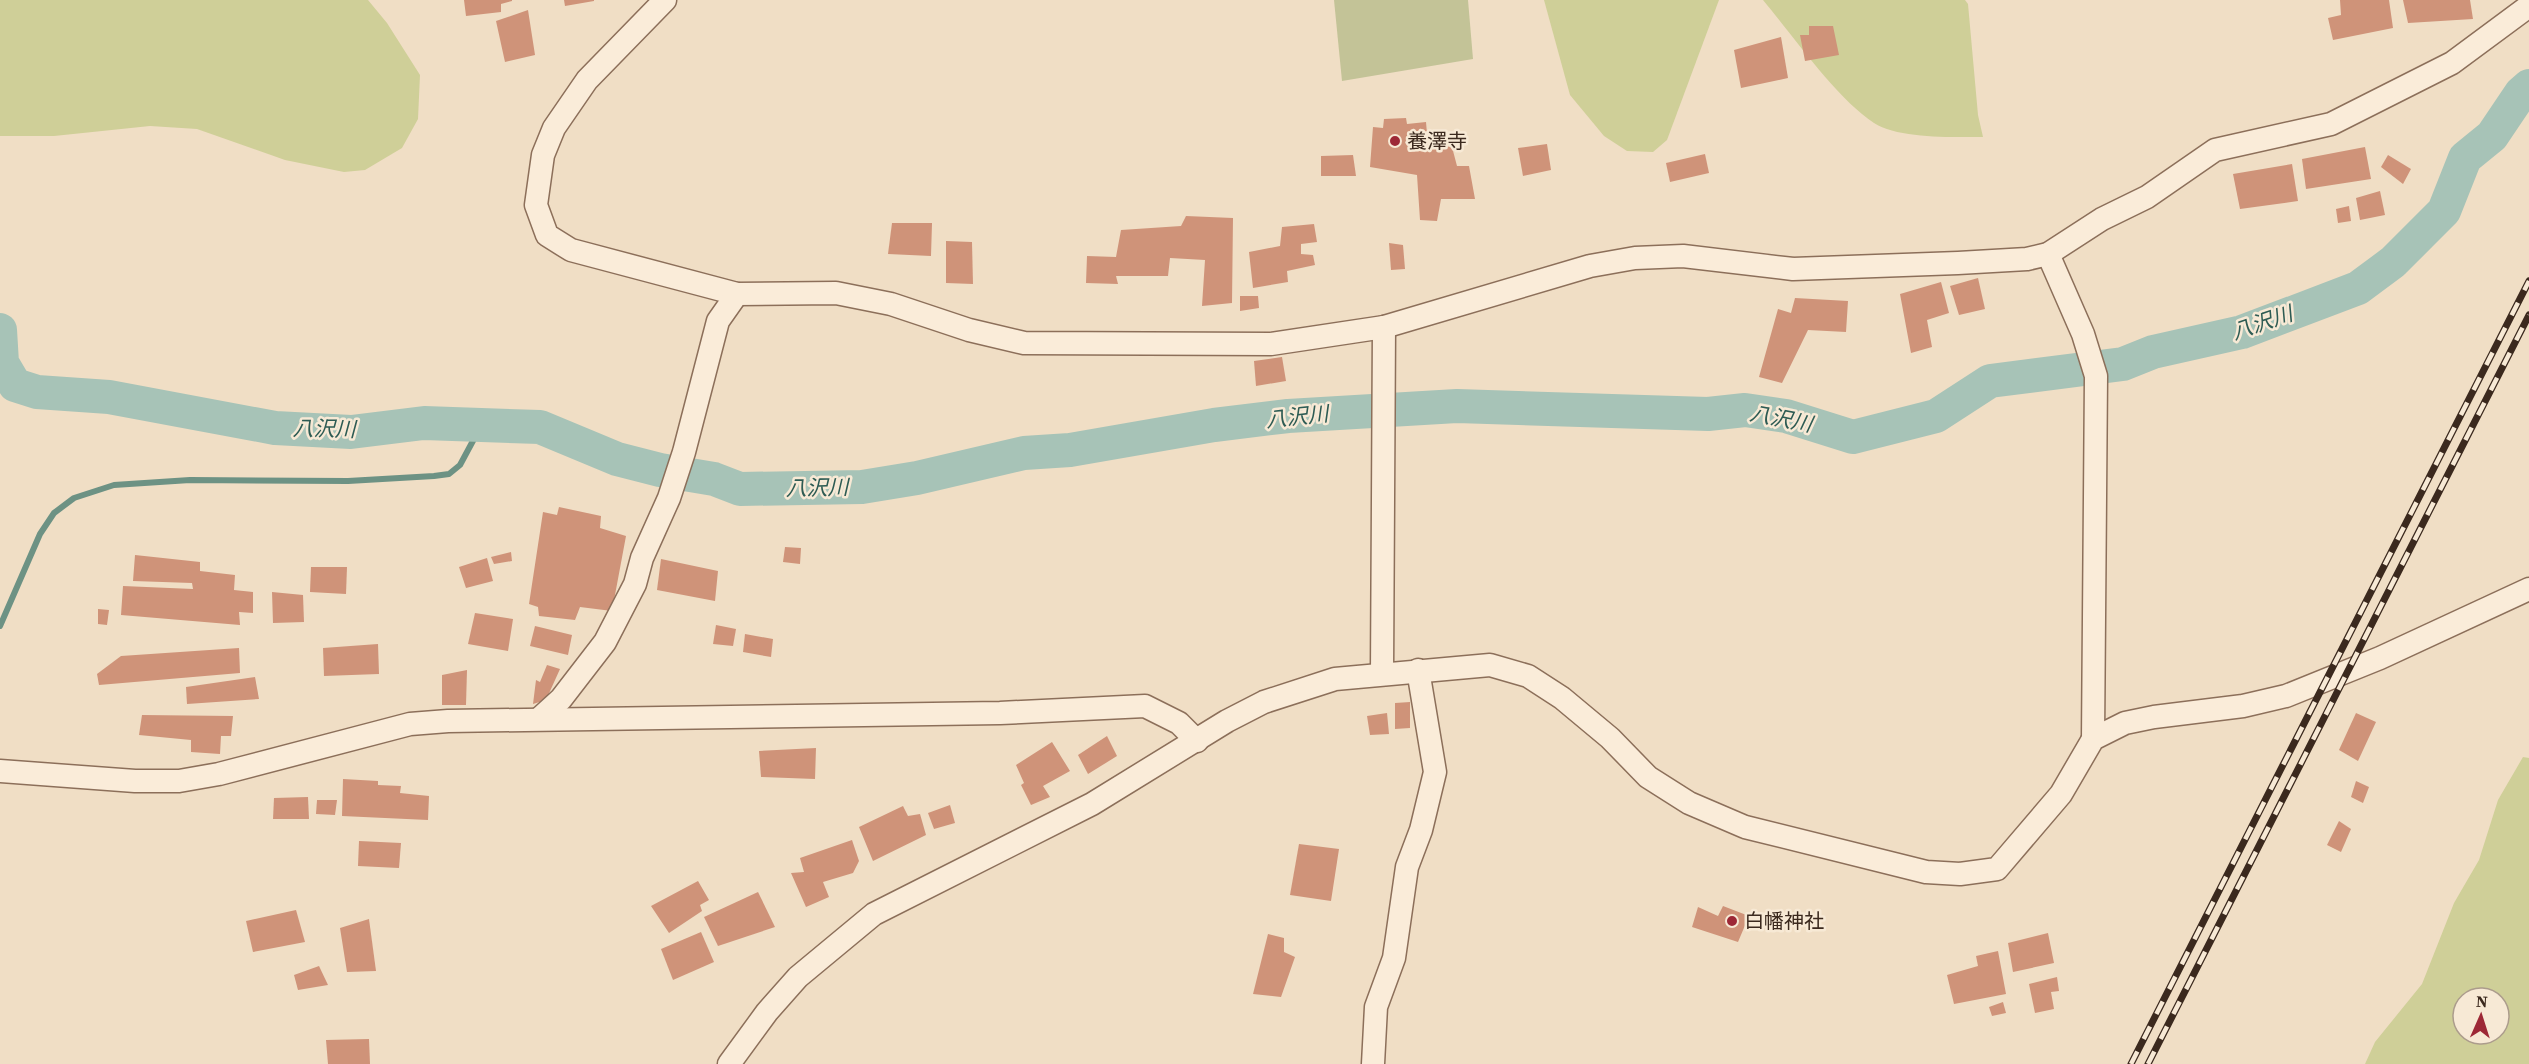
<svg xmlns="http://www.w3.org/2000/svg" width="2529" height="1064" font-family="'Source Serif 4','Noto Sans JP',serif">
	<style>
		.green { fill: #cfcf98; fill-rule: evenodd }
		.cemetery { fill: #c3c397 }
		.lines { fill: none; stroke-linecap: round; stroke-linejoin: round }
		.stream { stroke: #6d9284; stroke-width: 6 }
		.river { stroke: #a7c3b7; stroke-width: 34 }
		.building { fill: #cf9379 }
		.minor-casing { stroke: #8c6f5a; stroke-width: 25 }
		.minor { stroke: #faecd9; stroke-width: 22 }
		.rail-casing { stroke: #3b291e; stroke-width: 7 }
		.rail { stroke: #f7e9d5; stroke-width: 4.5; stroke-dasharray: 14; stroke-linecap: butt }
		.poi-dot { fill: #9d2836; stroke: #f7e9d5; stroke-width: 2 }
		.labels { text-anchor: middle; stroke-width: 5; stroke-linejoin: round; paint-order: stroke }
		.poi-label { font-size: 20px; fill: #3b291e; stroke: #f7e9d5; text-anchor: start }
		.water-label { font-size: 21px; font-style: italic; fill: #2d5b53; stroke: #f7e9d5 }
	</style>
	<rect width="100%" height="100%" fill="#f0dec5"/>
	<!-- green -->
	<g class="green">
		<polygon points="0,0 368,0 387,23 420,75 418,119 402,148 365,170 344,172 285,160 197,129 150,126 54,136 0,136"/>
		<polygon points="1544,0 1719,0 1667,140 1653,152 1627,151 1604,136 1570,95"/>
		<path d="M1763 0H1965L1968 4 1978 115 1983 137C1955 137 1898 139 1874 123 1837 99 1793 36 1763 0Z"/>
		<path d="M2523 757 2529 758V1064H2365L2375 1042 2422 984 2454 903 2479 860 2498 800ZM2463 998H2499V1034H2463Z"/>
	</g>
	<!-- cemetery -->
	<polygon class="cemetery" points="1334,0 1468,0 1473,59 1342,81"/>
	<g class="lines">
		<!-- stream -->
		<polyline class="stream" points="0,626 40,534 54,513 74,498 114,485 190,480 348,481 434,476 449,474 460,465 482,424"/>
		<!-- river -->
		<polyline class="river" points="0,330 2,363 15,385 37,392 109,397 275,428 351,432 424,423 540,427 617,459 660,470 714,479 740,489 862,487 917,478 1024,453 1070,450 1214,425 1288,416 1457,406 1708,414 1745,410 1786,416 1853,437 1936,416 1990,381 2123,364 2153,352 2242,332 2358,288 2393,262 2444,211 2465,158 2492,136 2521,93 2529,86"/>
	</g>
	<!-- building -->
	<g class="building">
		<polygon points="464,0 512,0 512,1 501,4 501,12 466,16"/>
		<polygon points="564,0 594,0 594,1 565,6"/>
		<polygon points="2340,0 2389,0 2393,28 2333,40 2328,18 2341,15"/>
		<polygon points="2403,0 2470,0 2473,19 2408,23"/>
		<polygon points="528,10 535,55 505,62 496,21"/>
		<polygon points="1809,26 1833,26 1839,55 1805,61 1800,35 1809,35"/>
		<polygon points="1781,37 1788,78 1741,88 1734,50"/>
		<polygon points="1406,118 1407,124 1426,122 1428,145 1452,147 1457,166 1469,166 1475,199 1441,199 1437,221 1420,220 1417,175 1370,167 1373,127 1383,128 1384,119"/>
		<polygon points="1547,144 1551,170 1523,176 1518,148"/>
		<polygon points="2365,147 2371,179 2306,189 2302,159"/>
		<polygon points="1705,154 1709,173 1670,182 1666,163"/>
		<polygon points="1353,155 1356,176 1321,176 1321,156"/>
		<polygon points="2388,155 2411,169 2403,184 2381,167"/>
		<polygon points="2292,164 2298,201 2240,209 2233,174"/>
		<polygon points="2380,191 2385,215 2360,220 2356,198"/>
		<polygon points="2349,206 2351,221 2338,223 2336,209"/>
		<polygon points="1186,216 1233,218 1232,303 1202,306 1205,260 1170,258 1168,276 1116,276 1118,284 1086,283 1087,256 1116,257 1121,230 1181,226"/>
		<polygon points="892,223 932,223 931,256 888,254"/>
		<polygon points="1314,224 1317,242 1301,244 1301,254 1313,255 1315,265 1287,271 1288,282 1253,288 1249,252 1280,246 1282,227"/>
		<polygon points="946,241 972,242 973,284 946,283"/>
		<polygon points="1389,243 1403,245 1405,269 1391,270"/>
		<polygon points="1978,278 1985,309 1959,315 1950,286"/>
		<polygon points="1941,282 1949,313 1927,320 1932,347 1911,353 1900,294"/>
		<polygon points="1240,296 1258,296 1259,308 1240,311"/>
		<polygon points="1795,298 1848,301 1846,332 1808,330 1782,383 1759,377 1778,309 1791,313"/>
		<polygon points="1282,357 1286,381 1256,386 1254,361"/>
		<polygon points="559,507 601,516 600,528 626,536 612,611 580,607 575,620 539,616 538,607 529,604 543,512 557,515"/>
		<polygon points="785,547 801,548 800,564 783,562"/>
		<polygon points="511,552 512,561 494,564 491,557"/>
		<polygon points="135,555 200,562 200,571 235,575 234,590 253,592 253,613 239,612 240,625 121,615 123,586 193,589 192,583 133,581"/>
		<polygon points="487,558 493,581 466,588 459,567"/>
		<polygon points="661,559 718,571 715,601 657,590"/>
		<polygon points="311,567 347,567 346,594 310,592"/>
		<polygon points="272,592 303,595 304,622 273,623"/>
		<polygon points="98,609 109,610 107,625 98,624"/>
		<polygon points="475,613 513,619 508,651 468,644"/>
		<polygon points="716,625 736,629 733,646 713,644"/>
		<polygon points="535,626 572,635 568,655 530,646"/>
		<polygon points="745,634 773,639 771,657 743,652"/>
		<polygon points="378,644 379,674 324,676 323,648"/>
		<polygon points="239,648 240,673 99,685 97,674 121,656"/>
		<polygon points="547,665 560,669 546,700 533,704 536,680 540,682"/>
		<polygon points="467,670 466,705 442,705 442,675"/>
		<polygon points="255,677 259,699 187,704 186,687"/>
		<polygon points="1410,702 1410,728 1395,729 1395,703"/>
		<polygon points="1387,713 1389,734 1370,735 1367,716"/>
		<polygon points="2356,713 2376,722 2358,761 2339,750"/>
		<polygon points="142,715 233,716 231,736 221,736 220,754 191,752 191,740 139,735"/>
		<polygon points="1107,736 1117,756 1088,774 1078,755"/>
		<polygon points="1052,742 1070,771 1043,786 1050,797 1031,805 1021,785 1024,783 1016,765"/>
		<polygon points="816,748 815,779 761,777 759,751"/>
		<polygon points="343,779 378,781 378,785 401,786 400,793 429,796 428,820 342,816"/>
		<polygon points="2356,781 2369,787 2363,803 2351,797"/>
		<polygon points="308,797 309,819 273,819 274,798"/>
		<polygon points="317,800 337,800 335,815 316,814"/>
		<polygon points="950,805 955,823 934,829 928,813"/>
		<polygon points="903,806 908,816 920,814 926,835 873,861 859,827"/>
		<polygon points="2339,821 2351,829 2341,852 2327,845"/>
		<polygon points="852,840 859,861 853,873 823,882 829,897 806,907 791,873 804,872 800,858"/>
		<polygon points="359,841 401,843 399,868 358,866"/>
		<polygon points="1299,844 1339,849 1331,901 1290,895"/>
		<polygon points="698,881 709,900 700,905 702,911 669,933 651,906"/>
		<polygon points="758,892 775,927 718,946 704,917"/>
		<polygon points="1723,906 1749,916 1738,942 1692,927 1698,907 1718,916"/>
		<polygon points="296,910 305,942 253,952 246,921"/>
		<polygon points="369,919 376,971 347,972 340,928"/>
		<polygon points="701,932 714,962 673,980 661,949"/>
		<polygon points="2048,933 2054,963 2013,972 2008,943"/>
		<polygon points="1268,934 1284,938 1284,952 1295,957 1281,997 1253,994"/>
		<polygon points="1998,951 2006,994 1954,1004 1947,975 1978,966 1976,956"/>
		<polygon points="319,966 328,985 298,990 294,975"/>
		<polygon points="2057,977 2059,991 2051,992 2054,1009 2035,1013 2029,984"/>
		<polygon points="2003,1002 2006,1013 1992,1016 1989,1007"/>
		<polygon points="369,1039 370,1064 328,1064 326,1040"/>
	</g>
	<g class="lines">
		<!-- minor casing -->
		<g class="minor-casing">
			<g id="minor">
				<polyline points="665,0 587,80 554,128 543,155 536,205 547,235 571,250 737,294 836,293 891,304 969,330 1024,343 1271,344 1384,327 1590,266 1635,258 1683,256 1793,269 1958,263 2027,259 2048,254 2102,219 2147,197 2215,150 2331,124 2452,63 2529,6"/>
				<polyline points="2048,254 2083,334 2096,376 2093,739"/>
				<polyline points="1382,673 1384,327"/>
				<polyline points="539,719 561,699 605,642 635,584 642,558 669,498 684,452 718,321 737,294"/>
				<polyline points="0,771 135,781 179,781 219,774 410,724 448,721 1000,713 1145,706 1179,723 1197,741"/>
				<polyline points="729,1064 767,1012 798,977 874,914 1092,804 1227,721 1264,702 1335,679 1490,665 1528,676 1562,698 1610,738 1648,777 1689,803 1745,827 1926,872 1960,874 1997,869 2061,794 2093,739 2125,723 2154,717 2243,706 2286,696 2380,658 2529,589"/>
				<polyline points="1373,1064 1376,1007 1394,958 1407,867 1421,830 1435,772 1418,670"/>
			</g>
		</g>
		<!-- minor -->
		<use href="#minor" class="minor"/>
		<!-- rail casing -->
		<g class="rail-casing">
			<g id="rail">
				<polyline points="2131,1064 2529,281"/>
				<polyline points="2148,1064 2529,315"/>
			</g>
		</g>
		<!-- rail -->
		<use href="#rail" class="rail"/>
	</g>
	<!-- markers -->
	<g class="poi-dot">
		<circle cx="1395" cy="141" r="6"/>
		<circle cx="1732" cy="921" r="6"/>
	</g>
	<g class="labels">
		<!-- poi labels -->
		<g class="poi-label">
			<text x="1407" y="148">養澤寺</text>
			<text x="1744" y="928">白幡神社</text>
		</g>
		<!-- water labels -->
		<g class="water-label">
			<text transform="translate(2262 323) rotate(-19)" y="7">八沢川</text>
			<text transform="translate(1297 417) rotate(-6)" y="7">八沢川</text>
			<text transform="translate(1781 419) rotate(11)" y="7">八沢川</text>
			<text transform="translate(324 429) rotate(1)" y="7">八沢川</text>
			<text transform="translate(817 488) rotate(-1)" y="7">八沢川</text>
		</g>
	</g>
	<!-- north arrow -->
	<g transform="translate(2481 1016) rotate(3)"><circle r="28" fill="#f7e9d5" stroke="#ac9c8c" stroke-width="1.5"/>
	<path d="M0-4.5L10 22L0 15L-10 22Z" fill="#9d2836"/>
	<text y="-9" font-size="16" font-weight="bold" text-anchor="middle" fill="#3b291e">N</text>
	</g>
</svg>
